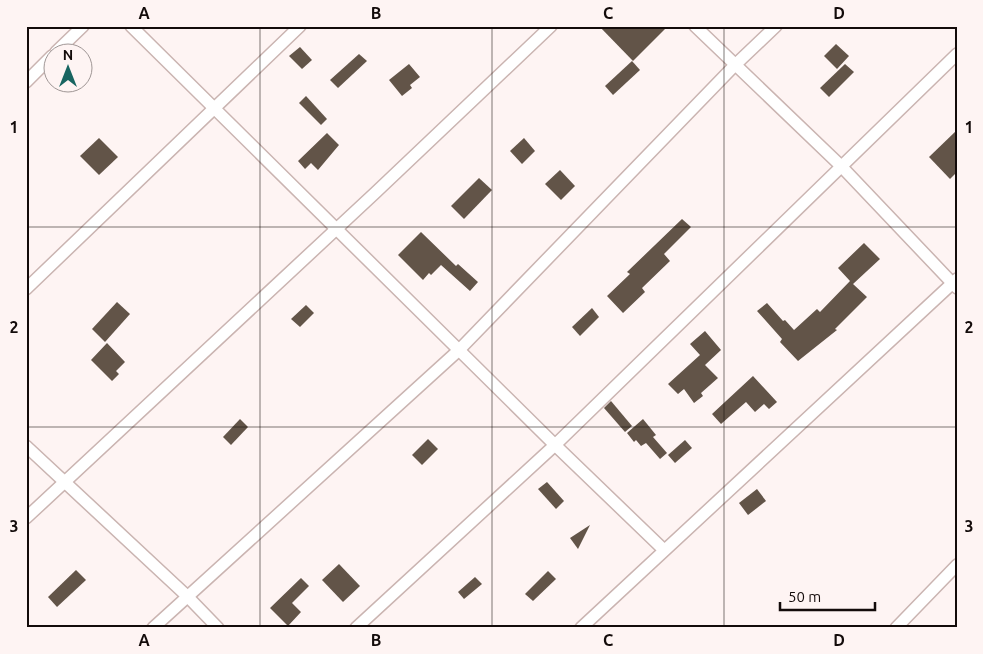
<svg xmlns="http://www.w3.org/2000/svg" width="983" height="654" font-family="Ubuntu,sans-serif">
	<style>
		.building { fill: #625448 }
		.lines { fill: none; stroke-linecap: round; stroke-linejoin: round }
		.street-casing { stroke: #cab4b1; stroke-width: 14 }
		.street { stroke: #fff; stroke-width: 11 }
		.grid { fill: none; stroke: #130b0a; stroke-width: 1; stroke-opacity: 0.55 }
		.neatline { fill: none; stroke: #130b0a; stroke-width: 2 }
		.grid-label { font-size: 16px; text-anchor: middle; font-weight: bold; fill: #130b0a }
	</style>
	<rect width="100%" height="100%" fill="#fef4f3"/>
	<!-- building -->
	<g class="building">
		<polygon points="599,26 668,26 633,61"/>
		<polygon points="836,44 849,56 837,69 824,56"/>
		<polygon points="300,47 312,60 302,69 289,56"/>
		<polygon points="359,54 367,61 338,88 330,80"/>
		<polygon points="632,61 640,70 613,95 605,86"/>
		<polygon points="409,64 420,77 410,85 412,88 402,96 389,80"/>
		<polygon points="845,64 854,72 829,97 820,88"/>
		<polygon points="306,96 327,119 321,125 299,103"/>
		<polygon points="957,130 957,172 950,179 929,157"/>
		<polygon points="327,133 339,145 318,170 311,163 305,169 298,161"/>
		<polygon points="99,138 118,157 99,175 80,156"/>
		<polygon points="524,138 535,151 522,164 510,151"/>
		<polygon points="560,170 575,186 561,200 545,184"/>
		<polygon points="479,178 492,190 464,219 451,206"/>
		<polygon points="682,219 691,227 664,254 670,261 642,288 645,292 623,313 607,296 630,274 627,272"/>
		<polygon points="421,232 456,266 458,264 478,282 470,291 441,265 431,275 429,273 423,280 398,255"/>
		<polygon points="864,243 880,259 853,284 867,297 835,329 837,330 798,361 780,342 782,339 757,311 767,303 783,321 785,320 794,330 817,309 820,312 850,281 838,268"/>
		<polygon points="117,302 130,314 105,342 92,329"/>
		<polygon points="306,305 314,313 300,327 291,319"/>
		<polygon points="592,308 599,317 580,336 572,327"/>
		<polygon points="705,331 721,350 705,365 718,378 701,393 703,396 694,403 684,389 678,394 668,384 700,355 690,344"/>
		<polygon points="107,343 125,362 116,371 119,374 112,381 91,360"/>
		<polygon points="753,376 777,402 769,409 764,404 755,412 746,402 721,424 712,414"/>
		<polygon points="611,401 632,426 625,432 604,408"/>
		<polygon points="240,419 248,427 231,445 223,437"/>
		<polygon points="643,419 656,435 653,437 667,453 660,459 646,443 641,446 636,440 634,442 627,433"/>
		<polygon points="428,439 438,449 422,465 412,455"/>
		<polygon points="685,440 692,448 675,463 668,455"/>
		<polygon points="547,482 564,501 556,509 538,489"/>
		<polygon points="757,489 766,501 748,515 739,503"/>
		<polygon points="590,525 578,549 570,538"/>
		<polygon points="339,564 360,586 343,602 322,580"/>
		<polygon points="76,570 86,580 57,607 48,597"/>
		<polygon points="548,571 556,579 533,601 525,594"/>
		<polygon points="475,577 482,584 464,599 458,592"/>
		<polygon points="301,578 309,586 292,603 301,612 288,626 270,608"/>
	</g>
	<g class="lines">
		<!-- street casing -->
		<g class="street-casing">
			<g id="street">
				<polyline points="131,26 555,445 664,550"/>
				<polyline points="695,26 841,166 957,288"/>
				<polyline points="56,52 83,26"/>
				<polyline points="26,82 52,56"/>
				<polyline points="26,289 300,26"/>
				<polyline points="26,446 187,596 218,628"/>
				<polyline points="26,518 375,193 551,26"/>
				<polyline points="153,628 459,350 735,65 776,26"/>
				<polyline points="356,628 555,445 957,54"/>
				<polyline points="581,628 957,279"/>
				<polyline points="896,628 957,565"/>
			</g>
		</g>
		<!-- street -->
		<use href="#street" class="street"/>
	</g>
	<!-- grid -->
	<path class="grid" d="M260 26V628M492 26V628M724 26V628M26 227H957M26 427H957"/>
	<!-- border -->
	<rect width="983" height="654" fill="none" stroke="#fef4f3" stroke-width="55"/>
	<!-- north arrow -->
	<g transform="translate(68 68)"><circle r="24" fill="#fef4f3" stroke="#a09796"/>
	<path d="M0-4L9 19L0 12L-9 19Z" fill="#186561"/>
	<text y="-8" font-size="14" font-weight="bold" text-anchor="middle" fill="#130b0a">N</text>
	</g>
	<!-- scale -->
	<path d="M780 602v8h95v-8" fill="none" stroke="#130b0a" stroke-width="2.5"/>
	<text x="788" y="602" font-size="15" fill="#130b0a" stroke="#fef4f3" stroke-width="4" paint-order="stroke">50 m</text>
	<rect x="28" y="28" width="928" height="598" class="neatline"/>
	<g class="grid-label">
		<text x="144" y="19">A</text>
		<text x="376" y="19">B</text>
		<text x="608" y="19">C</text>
		<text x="839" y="19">D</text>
		<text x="14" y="133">1</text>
		<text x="969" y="133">1</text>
		<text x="14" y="333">2</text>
		<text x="969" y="333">2</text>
		<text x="14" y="532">3</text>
		<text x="969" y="532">3</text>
		<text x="144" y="646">A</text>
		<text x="376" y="646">B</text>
		<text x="608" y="646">C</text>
		<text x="839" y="646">D</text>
	</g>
</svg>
